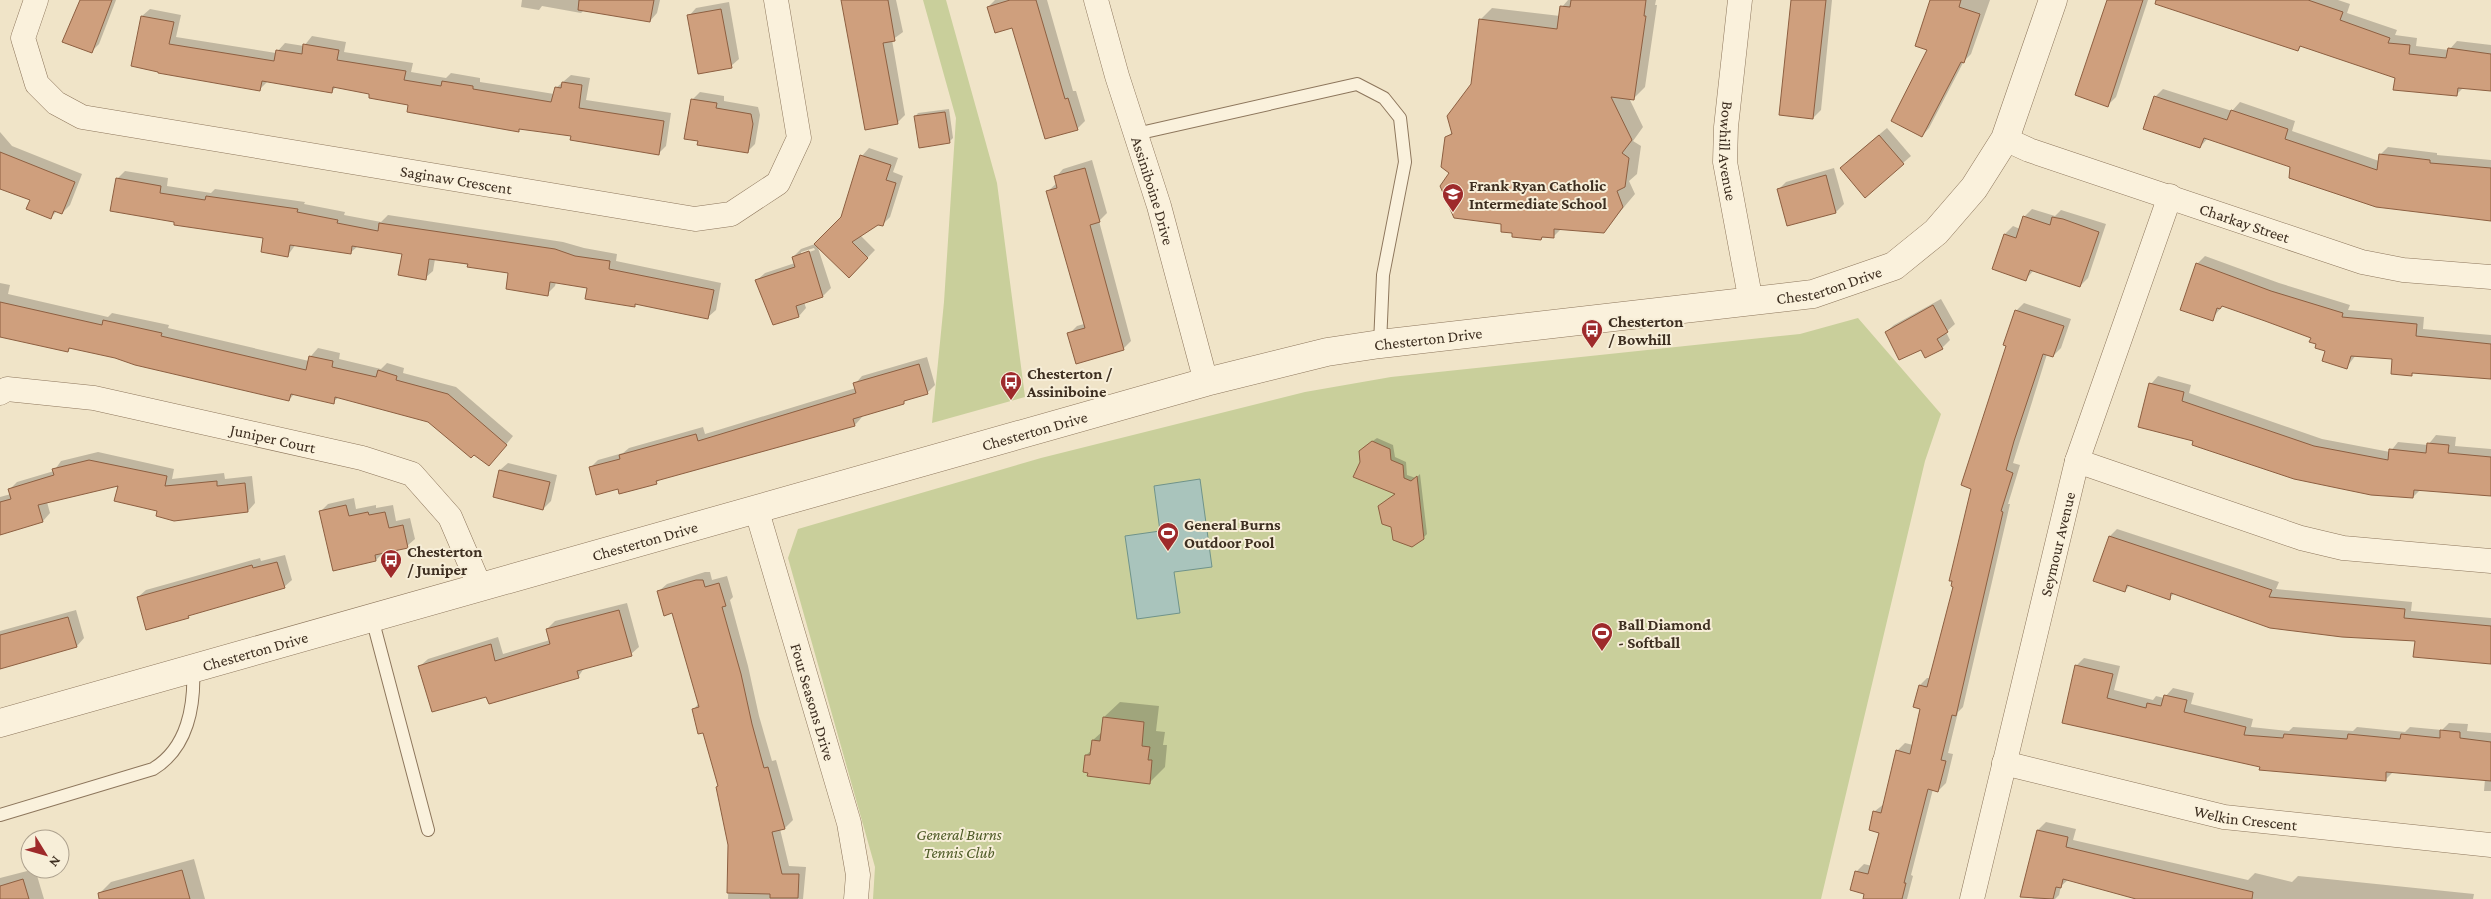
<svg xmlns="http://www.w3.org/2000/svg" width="2491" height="899" font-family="'Crimson Pro',serif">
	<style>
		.green { fill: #c9cf9b }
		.water { fill: #a9c4bc; stroke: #6f938a }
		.shadow { fill: #0003; fill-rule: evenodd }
		.building { fill: #cf9f7d; stroke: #8d5f41 }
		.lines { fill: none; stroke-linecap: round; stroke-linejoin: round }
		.service-casing { stroke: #8d765c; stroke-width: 14 }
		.minor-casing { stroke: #8d765c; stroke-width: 25 }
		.tertiary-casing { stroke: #8d765c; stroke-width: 29 }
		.service { stroke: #faf1dc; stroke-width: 12 }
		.minor { stroke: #faf1dc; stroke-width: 24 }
		.tertiary { stroke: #faf1dc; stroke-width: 28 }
		.labels { text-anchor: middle; stroke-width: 4; stroke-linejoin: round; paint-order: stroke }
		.street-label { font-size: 16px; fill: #3d2e20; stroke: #f7eed8 }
		.poi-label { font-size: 16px; font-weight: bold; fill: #3d2e20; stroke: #f7eed8; text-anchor: start }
		.park-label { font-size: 16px; font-style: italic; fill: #4d5a26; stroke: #f7eed8 }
	</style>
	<rect width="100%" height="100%" fill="#f0e4c8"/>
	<!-- green -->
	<g class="green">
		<polygon points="923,0 946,0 997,183 1025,397 932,423 944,302 956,118"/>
		<polygon points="1858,318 1941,414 1925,461 1821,899 873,899 875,867 788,558 798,529 1041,458 1305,392 1391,377 1800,334"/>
	</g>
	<!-- water -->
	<polygon class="water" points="1200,479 1212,567 1174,572 1180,613 1137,619 1125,536 1160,531 1154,486"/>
	<!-- shadow -->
	<g class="shadow">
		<polygon points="81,0 116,0 99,44 91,52"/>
		<polygon points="522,0 660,0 657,13 650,21 584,10 581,13 542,6 539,10 521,7"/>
		<polygon points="842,0 896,0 903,32 892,40 905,115 897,123"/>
		<polygon points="995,0 1047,0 1073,91 1076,91 1085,121 1077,129 1013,27 988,7"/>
		<polygon points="1568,0 1656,0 1655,5 1657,5 1645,87 1633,99 1629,98 1643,127 1633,141 1641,146 1637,174 1629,181 1635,194 1603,232 1562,228 1553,237 1531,238 1513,232 1450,172 1447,138 1452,132 1472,85 1480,20 1492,8 1560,16 1562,7"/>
		<polygon points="1792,0 1832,0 1821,110 1813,118"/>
		<polygon points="1932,0 1990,0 1971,54 1964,61 1929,128 1922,136"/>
		<polygon points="2108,0 2148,0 2116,97 2108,105"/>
		<polygon points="2183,0 2338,0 2350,4 2347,13 2397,30 2395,35 2417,38 2416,46 2449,50 2457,41 2491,45 2491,90 2464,87 2456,95 2396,78 2302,45 2298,50"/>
		<polygon points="729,2 739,59 731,66 689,16 696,8"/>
		<polygon points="150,9 181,15 176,37 276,53 285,43 304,46 312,36 346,42 344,52 413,63 411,72 446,78 451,73 480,78 480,82 554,94 556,88 571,75 590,78 586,100 671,113 666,146 658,154 572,135 521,128 519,130 371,93 336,87 331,92 268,81 259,90 160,72 142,16"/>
		<polygon points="2163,89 2232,111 2240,102 2295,121 2292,131 2379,161 2380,155 2388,147 2437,153 2437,155 2491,160 2491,220 2292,166 2208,138 2200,147 2155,97"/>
		<polygon points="700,92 724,96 724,101 758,107 760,115 755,144 748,151 692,100"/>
		<polygon points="949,109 953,138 949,142 915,117 918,113"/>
		<polygon points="1887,128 1911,156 1903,163 1849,160"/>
		<polygon points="0,132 12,146 82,174 70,205 62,213 57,211 50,218 31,200 0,187"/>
		<path d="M869 148 898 158 893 172 903 176 890 217 882 225 878 224 860 235 875 250 849 277 817 245 831 288 823 296 804 302 806 308 799 316 757 280 765 273 795 263 793 257 801 249 815 244 842 218 862 156ZM814 248 815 250 801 255V252Z"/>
		<polygon points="1092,160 1107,213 1099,221 1131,341 1123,349 1069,334 1077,326 1084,324 1048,191 1057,183 1056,177 1063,169"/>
		<polygon points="1834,168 1844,204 1836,212 1788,225 1778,190 1786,182"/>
		<polygon points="125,171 168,178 167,186 211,193 215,189 305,202 304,204 345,212 344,215 381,222 388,215 563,242 584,248 617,254 616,261 721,283 716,310 708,317 637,303 634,306 588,287 556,282 555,286 547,294 509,272 435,259 433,271 425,278 403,253 358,246 350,253 296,244 288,255 264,237 175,221 117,179"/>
		<polygon points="2032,209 2055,216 2061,210 2106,224 2088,278 2080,286 2034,270 2026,279 1993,269 2005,234 2013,226 2020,229 2024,217"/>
		<polygon points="2205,256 2279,283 2350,305 2348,310 2424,317 2423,329 2491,335 2491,378 2414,372 2411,375 2394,358 2356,355 2346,368 2312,337 2223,305 2212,319 2197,264"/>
		<polygon points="0,283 10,285 8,294 108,317 112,313 169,325 168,328 309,361 311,356 318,348 340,353 339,359 381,369 387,363 404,368 403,373 456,387 513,436 496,457 474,453 428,421 339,397 333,402 295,393 289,400 116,356 71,347 68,351 0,322"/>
		<polygon points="1941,299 1955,324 1946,332 1950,340 1942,348 1921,348 1886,332 1894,325"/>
		<polygon points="2024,303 2071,319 2061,348 2053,356 2047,354 2013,463 2020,465 2008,504 2010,504 1963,707 1958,712 1948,753 1953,754 1946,783 1938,791 1933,789 1911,875 1913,876 1907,899 1864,899 1866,893 1856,872 1864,864 1872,866 1881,832 1875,811 1884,804 1897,751 1905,743 1913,745 1922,708 1920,685 1927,678 1931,678 1955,586 2016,311"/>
		<polygon points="927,357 935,385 927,393 862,415 862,417 855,425 661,478 656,483 619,488 590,468 598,460 623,453 629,448 703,427 705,434 856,388 855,384 862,376"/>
		<polygon points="2158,376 2191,385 2189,393 2322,439 2390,452 2398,442 2428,445 2436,435 2456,437 2455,446 2491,449 2491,495 2420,490 2413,497 2195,440 2151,384"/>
		<polygon points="1377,438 1393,445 1395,457 1406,462 1407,475 1416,478 1420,474 1427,534 1423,538 1393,526 1384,503 1396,493 1361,462 1364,447"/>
		<polygon points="98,452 174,469 172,479 224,473 225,479 252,476 255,503 248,511 158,510 120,484 47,502 50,513 43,521 0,534 0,497 11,494 10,489 17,482 54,471 61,461"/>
		<polygon points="508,463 557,475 551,501 543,509 500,470"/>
		<polygon points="354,498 356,509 376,505 376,508 393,505 396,521 410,518 415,539 407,546 384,552 376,560 320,512 328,504"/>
		<polygon points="2117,529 2279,582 2276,589 2412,602 2411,611 2491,618 2491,663 2416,640 2175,593 2169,598 2130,585 2125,591 2110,536"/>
		<polygon points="285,555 292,580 284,587 191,613 188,617 138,597 146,590 260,558 261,561"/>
		<polygon points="705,572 710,572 712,580 727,576 733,597 730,600 748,666 759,716 772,761 776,760 793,820 785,828 780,829 789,866 806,867 803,899 728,899 730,845 717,787 719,785 703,731 694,709 699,703 673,612 659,591 667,584"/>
		<polygon points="627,603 639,647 631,654 585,667 578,677 487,695 420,666 428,659 498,637 503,654 550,640 547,629 555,621"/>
		<polygon points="76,610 84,638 77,646 0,668 0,631"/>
		<polygon points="2084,658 2120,666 2114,690 2153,700 2156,696 2164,698 2173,688 2194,693 2191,704 2253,719 2251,727 2289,731 2293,727 2353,731 2357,727 2405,732 2410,727 2442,730 2449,723 2468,724 2467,731 2491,733 2491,791 2484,791 2485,779 2394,771 2385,780 2261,766 2063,722 2076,666"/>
		<polygon points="1120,702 1159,706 1156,731 1165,732 1163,745 1167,745 1165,767 1150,782 1086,755 1092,750 1093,740 1103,731 1104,717"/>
		<polygon points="2046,822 2076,829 2073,840 2248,880 2255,873 2292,882 2298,876 2474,894 2473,899 2141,899 2069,879 2061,886 2059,895 2055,899 2036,899 2022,896 2038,830"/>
		<polygon points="194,859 205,899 101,899 99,894 111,882"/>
		<polygon points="35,869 44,899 0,899 0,878"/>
	</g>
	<!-- building -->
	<g class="building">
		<polygon points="80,0 112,0 92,53 62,42"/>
		<polygon points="579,0 654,0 650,22 578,10"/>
		<polygon points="841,0 888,0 895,41 883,43 898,124 865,130"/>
		<polygon points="1010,0 1036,0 1065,99 1068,98 1078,130 1045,139 1012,28 995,33 987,7"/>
		<polygon points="1571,0 1646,0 1644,16 1646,16 1634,100 1611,97 1632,140 1622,153 1629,158 1625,187 1617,191 1623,207 1604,233 1554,229 1554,238 1542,237 1541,240 1512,237 1512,233 1501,232 1501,224 1454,218 1440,186 1449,173 1441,167 1445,137 1452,134 1447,116 1471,84 1479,19 1557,29 1560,6 1570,7"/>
		<polygon points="1791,0 1826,0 1813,119 1779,115"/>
		<polygon points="1930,0 1961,0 1959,7 1980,14 1964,63 1961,62 1922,137 1891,121 1927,50 1915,46"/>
		<polygon points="2107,0 2143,0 2108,107 2075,95"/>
		<polygon points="2156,0 2308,0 2343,12 2340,20 2390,38 2388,43 2410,45 2409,54 2446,58 2448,48 2491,54 2491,91 2458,88 2457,96 2393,90 2395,78 2300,46 2298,51 2155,4"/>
		<polygon points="721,9 732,68 698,74 687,15"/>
		<polygon points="141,16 174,22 169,44 274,61 276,50 302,54 303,44 339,50 337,60 406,71 404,80 441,86 442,81 473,86 473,89 551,102 555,87 561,88 562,82 582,85 579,108 664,121 659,155 570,140 571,136 519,129 519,132 407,112 408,105 369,98 369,94 333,87 332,93 262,81 260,91 158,73 158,72 131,66"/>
		<polygon points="2154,96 2227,120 2231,110 2288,129 2285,139 2377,170 2379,154 2430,160 2430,163 2491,168 2491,221 2376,207 2289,178 2290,167 2204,138 2200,148 2143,129"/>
		<polygon points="691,99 717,103 716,108 751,114 753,124 748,153 697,145 698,141 684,139"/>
		<polygon points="945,112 950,143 919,148 914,116"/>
		<polygon points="1879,135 1904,164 1865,198 1840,168"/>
		<polygon points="0,152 75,182 62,214 54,211 51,219 26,209 30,200 0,189"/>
		<polygon points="860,155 891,165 886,180 896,183 883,226 878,225 852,242 868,258 849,278 814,244 841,217"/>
		<polygon points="1085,168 1100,222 1090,225 1124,350 1076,364 1067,333 1085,328 1046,191 1057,188 1054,176"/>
		<polygon points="1826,175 1836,213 1787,226 1777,189"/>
		<polygon points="116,178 161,186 160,193 205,200 206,196 298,209 297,212 338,220 337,223 378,231 379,223 555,249 575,256 610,261 609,269 714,290 708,319 635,304 635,307 585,299 587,288 550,282 548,296 506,289 508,273 467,267 468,264 429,259 426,280 398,275 402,254 352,246 351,254 290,245 288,257 261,252 263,238 174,225 174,222 110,211"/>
		<polygon points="2023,216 2050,225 2052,217 2063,219 2099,232 2080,287 2030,270 2026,281 1992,269 2004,234 2016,238"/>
		<polygon points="809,251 823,297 796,306 799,317 773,325 755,280 795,267 792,257"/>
		<polygon points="2196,263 2271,291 2343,313 2342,317 2417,324 2416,336 2491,344 2491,379 2412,373 2412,376 2391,374 2392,359 2351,356 2347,369 2322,361 2325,351 2315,348 2316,344 2309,342 2311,338 2265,321 2222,306 2220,309 2217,308 2213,321 2180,310"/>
		<polygon points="0,302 102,325 103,320 162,333 161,336 306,370 309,356 333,361 332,367 376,377 378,370 397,376 396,380 448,394 507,445 489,466 474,455 471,458 428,422 335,397 334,404 291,394 289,401 135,365 115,358 69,348 68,352 0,337"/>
		<polygon points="1933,305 1948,332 1937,339 1943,349 1925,358 1921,350 1899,360 1885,332"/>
		<polygon points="2015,310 2064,326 2053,357 2043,354 2014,441 2006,470 2013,473 2001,511 2003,512 1956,716 1952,715 1941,760 1946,761 1938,792 1928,789 1904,883 1906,883 1902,899 1863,899 1864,894 1850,890 1855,871 1868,874 1879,833 1869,830 1873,811 1881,813 1896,750 1910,754 1920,709 1913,707 1919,685 1927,687 1953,587 1951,586 1952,581 1949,581 1971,489 1961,485 2006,346 2003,345"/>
		<polygon points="919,364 928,394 904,401 904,404 853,419 855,426 656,481 657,484 619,494 618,489 596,495 589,467 620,459 619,455 696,434 698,441 856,393 853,383"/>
		<polygon points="2149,383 2184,392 2182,401 2314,446 2388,460 2389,449 2426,453 2427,443 2449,445 2448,453 2491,457 2491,496 2414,490 2413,498 2371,495 2294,479 2192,445 2193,441 2138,427"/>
		<polygon points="1372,441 1390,449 1391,460 1403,465 1404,478 1411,481 1417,476 1424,539 1412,547 1393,540 1391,527 1382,524 1378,506 1395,494 1353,477 1360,462 1359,451"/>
		<polygon points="89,460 167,476 165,486 217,481 217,486 245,483 248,512 174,521 156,516 157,511 114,501 118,486 38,505 43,522 0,535 0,502 11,499 8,489 54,475 52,469"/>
		<polygon points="499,470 550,482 543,510 493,497"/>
		<polygon points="346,505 349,516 368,512 369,515 385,512 389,528 403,525 408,548 375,555 376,561 333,571 319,511"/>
		<polygon points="2109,536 2272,590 2269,597 2405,609 2404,618 2491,626 2491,664 2413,657 2415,641 2342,637 2270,628 2171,593 2170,600 2127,585 2125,592 2093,581"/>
		<polygon points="277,562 285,588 188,616 189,618 146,630 137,597 252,565 253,568"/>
		<polygon points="696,580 703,580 705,587 719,583 726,606 722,607 741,674 752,724 764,768 768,767 785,829 772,832 782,874 799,874 798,898 770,898 770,894 727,893 728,845 716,787 718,786 703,733 698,734 692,709 699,707 672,613 664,616 657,591"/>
		<polygon points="619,610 632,656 577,671 579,678 489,704 486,697 432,712 418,666 491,644 495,661 550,644 546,629"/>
		<polygon points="68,617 77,647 0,669 0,635"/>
		<polygon points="2075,665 2113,674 2107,698 2146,708 2147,703 2161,706 2164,695 2187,700 2184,712 2246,727 2244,735 2283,738 2284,734 2347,739 2348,734 2400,739 2401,734 2440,738 2440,730 2460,732 2460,738 2491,742 2491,781 2386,772 2386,781 2259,770 2260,767 2062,723"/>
		<polygon points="1103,717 1144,722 1142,746 1150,747 1148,760 1152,760 1150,784 1087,776 1088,773 1083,772 1085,755 1090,755 1092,740 1100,741"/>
		<polygon points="2037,830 2068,837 2066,847 2253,892 2252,899 2136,899 2063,879 2061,888 2056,887 2053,899 2020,897"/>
		<polygon points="182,870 190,899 99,899 98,893"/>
		<polygon points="23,879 29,899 0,899 0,886"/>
	</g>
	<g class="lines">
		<!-- service casing -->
		<g class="service-casing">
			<g id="service">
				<polyline points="1136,134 1357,84 1384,98 1400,118 1405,162 1383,275 1380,344"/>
				<polyline points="372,618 428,830"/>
				<path d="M0 815 153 769C188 748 195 705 193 668"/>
			</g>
		</g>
		<!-- minor casing -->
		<g class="minor-casing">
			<g id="minor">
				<path id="s1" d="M36 0 23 38 37 84 56 103 82 117 695 219 731 214 778 183 799 138 776 0"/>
				<path id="s2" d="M1096 0 1117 76 1159 206 1206 382"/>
				<path id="s3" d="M1740 0 1726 127 1725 162 1751 302"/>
				<path id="s4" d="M2005 139 2029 150 2362 262 2403 270 2491 277"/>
				<path id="s5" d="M0 393 7 389 94 398 362 458 412 474 450 517 480 587"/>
				<polyline points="2077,461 2301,538 2343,548 2491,561"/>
				<path id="s6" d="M756 508 849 823 858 875 856 899"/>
				<path id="s7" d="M2004 763 2224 817 2491 845"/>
				<path id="s8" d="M1972 899 2077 461 2170 196"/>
			</g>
		</g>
		<!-- tertiary casing -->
		<g class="tertiary-casing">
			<g id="tertiary">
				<path id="s9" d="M0 723 1206 382 1327 352 1380 344 1813 294 1894 266 1936 232 1974 188 2005 139 2053 0"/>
			</g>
		</g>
		<!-- service -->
		<use href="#service" class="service"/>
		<!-- minor -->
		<use href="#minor" class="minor"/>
		<!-- tertiary -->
		<use href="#tertiary" class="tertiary"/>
	</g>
	<!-- icons -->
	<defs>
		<g id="school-pin" transform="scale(1.125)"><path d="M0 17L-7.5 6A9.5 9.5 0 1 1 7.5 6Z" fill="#9e2a2b" stroke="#f7eed8"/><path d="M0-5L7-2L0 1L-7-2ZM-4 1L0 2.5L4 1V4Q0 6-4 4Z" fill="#fff"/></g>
		<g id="bus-pin" transform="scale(1.125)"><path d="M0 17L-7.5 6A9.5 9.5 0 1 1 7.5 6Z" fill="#9e2a2b" stroke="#f7eed8"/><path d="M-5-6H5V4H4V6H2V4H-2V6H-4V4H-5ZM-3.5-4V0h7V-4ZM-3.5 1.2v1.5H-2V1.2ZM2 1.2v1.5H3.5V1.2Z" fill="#fff"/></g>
		<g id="stadium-pin" transform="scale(1.125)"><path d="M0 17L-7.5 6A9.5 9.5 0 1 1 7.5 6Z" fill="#9e2a2b" stroke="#f7eed8"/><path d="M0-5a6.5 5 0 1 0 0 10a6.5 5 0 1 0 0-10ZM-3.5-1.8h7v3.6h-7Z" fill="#fff"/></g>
	</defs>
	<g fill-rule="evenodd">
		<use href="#school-pin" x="1453" y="194"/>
		<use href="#bus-pin" x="1592" y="330"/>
		<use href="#bus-pin" x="1011" y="382"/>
		<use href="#stadium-pin" x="1168" y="533"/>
		<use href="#bus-pin" x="391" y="560"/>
		<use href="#stadium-pin" x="1602" y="633"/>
	</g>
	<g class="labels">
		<!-- street labels -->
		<g class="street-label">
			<text dy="6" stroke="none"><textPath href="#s3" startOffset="152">Bowhill Avenue</textPath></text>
			<text dy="6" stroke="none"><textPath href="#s1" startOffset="524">Saginaw Crescent</textPath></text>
			<text dy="6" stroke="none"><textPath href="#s2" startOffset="199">Assiniboine Drive</textPath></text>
			<text dy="6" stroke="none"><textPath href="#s4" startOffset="254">Charkay Street</textPath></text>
			<text dy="6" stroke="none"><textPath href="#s9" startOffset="1885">Chesterton Drive</textPath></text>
			<text dy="6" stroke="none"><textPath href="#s9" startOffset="1480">Chesterton Drive</textPath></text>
			<text dy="6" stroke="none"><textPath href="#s9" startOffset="1075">Chesterton Drive</textPath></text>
			<text dy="6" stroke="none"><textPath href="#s5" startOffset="279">Juniper Court</textPath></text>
			<text dy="6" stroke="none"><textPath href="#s9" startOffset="670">Chesterton Drive</textPath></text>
			<text dy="6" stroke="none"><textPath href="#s8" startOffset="365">Seymour Avenue</textPath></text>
			<text dy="6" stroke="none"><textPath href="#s9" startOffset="265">Chesterton Drive</textPath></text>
			<text dy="6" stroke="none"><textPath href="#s6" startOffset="202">Four Seasons Drive</textPath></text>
			<text dy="6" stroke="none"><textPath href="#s7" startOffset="248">Welkin Crescent</textPath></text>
		</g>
		<!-- poi labels -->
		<g class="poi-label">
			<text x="1469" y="191">Frank Ryan Catholic<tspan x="1469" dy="18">Intermediate School</tspan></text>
			<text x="1608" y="327">Chesterton<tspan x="1608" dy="18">/ Bowhill</tspan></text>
			<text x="1027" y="379">Chesterton /<tspan x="1027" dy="18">Assiniboine</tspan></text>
			<text x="1184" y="530">General Burns<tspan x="1184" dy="18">Outdoor Pool</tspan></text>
			<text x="407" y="557">Chesterton<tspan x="407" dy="18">/ Juniper</tspan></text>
			<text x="1618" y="630">Ball Diamond<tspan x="1618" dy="18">- Softball</tspan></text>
		</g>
		<!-- park labels -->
		<g class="park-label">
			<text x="959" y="840">General Burns<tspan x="959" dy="18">Tennis Club</tspan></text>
		</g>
	</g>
	<!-- north arrow -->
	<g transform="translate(45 854) rotate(127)"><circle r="24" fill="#f7eed8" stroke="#ada18e"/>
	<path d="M0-4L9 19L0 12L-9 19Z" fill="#9e2a2b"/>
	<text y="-8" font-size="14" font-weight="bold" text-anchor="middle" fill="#3d2e20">N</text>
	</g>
</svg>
